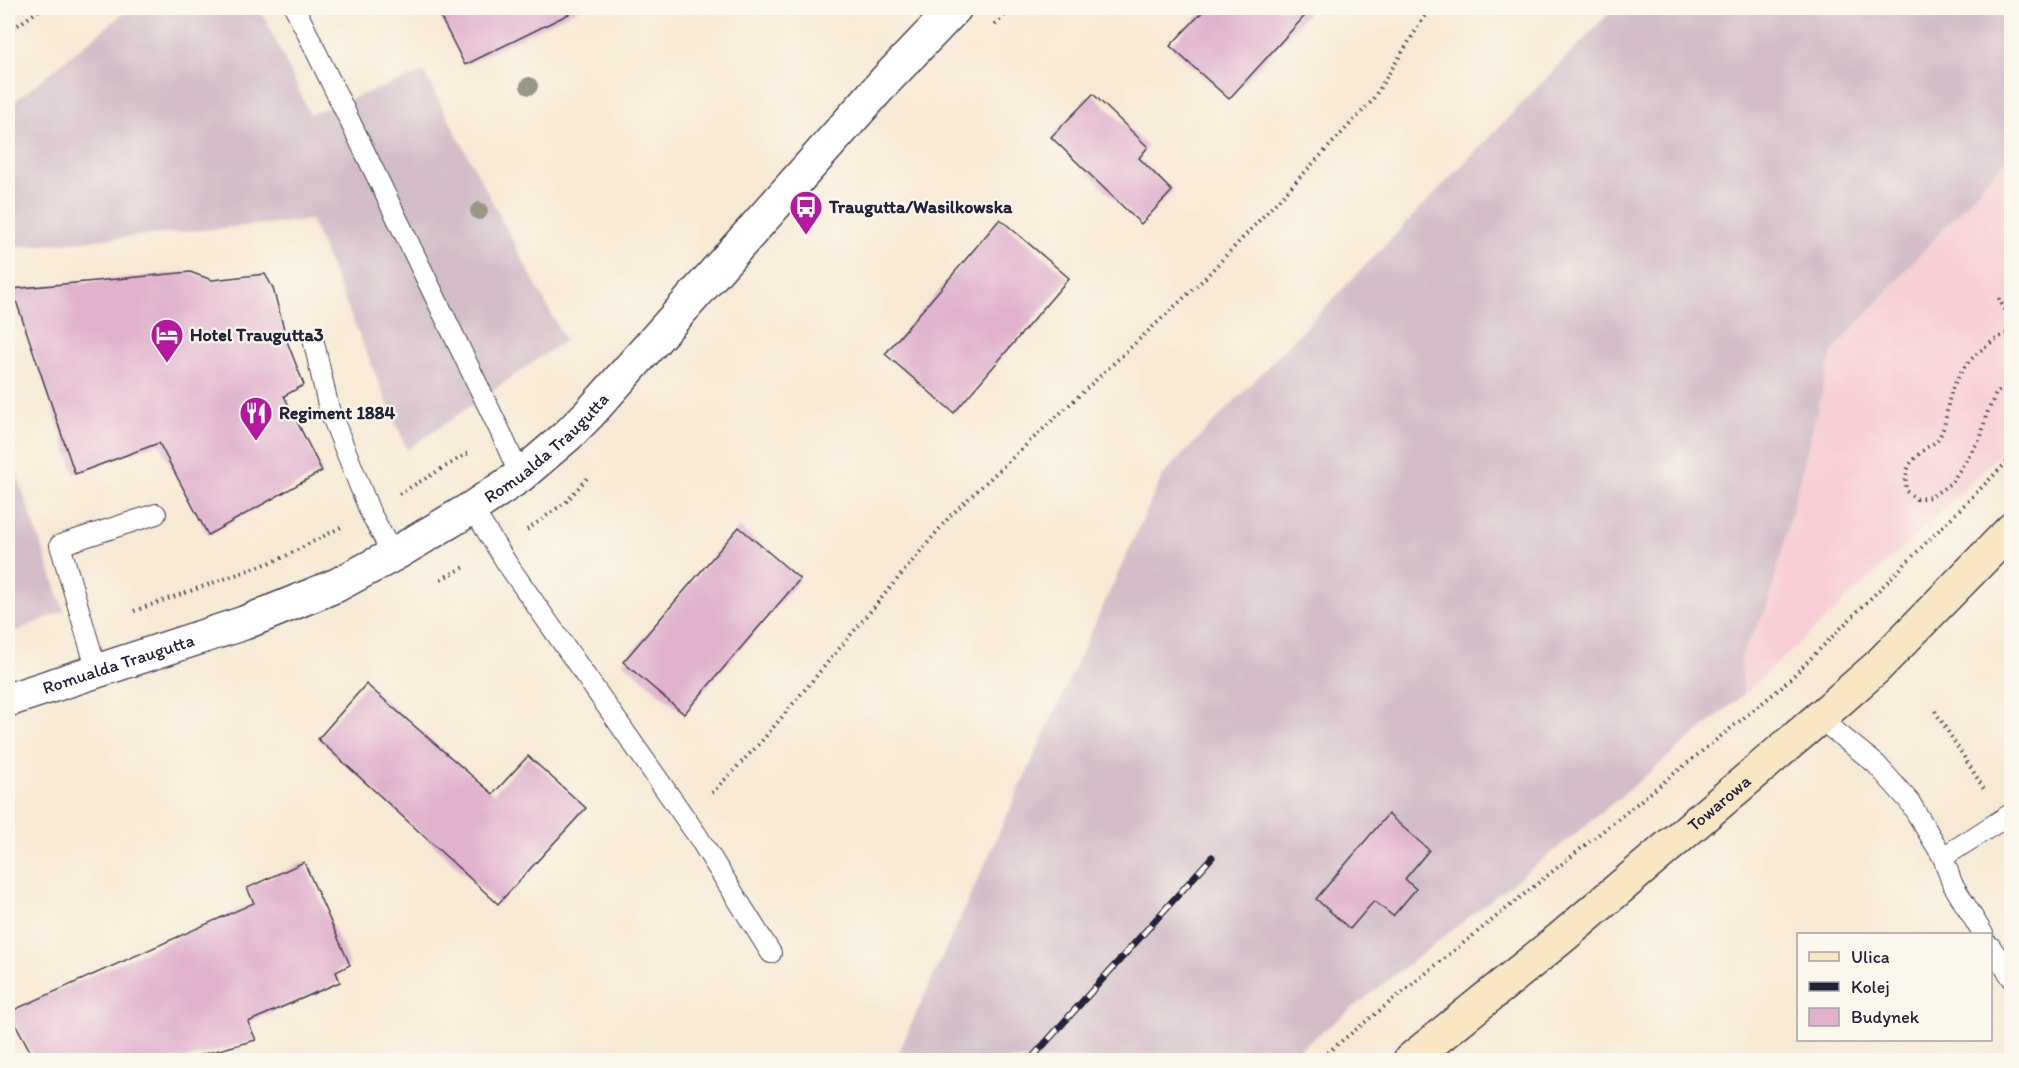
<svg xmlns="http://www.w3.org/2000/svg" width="2019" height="1068" font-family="Itim,sans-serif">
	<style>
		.built { fill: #f7cfd5 }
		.industrial { fill: #d2bdc8 }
		.building { fill: #e0b2ce }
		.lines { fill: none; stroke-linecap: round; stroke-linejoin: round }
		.lane-casing { stroke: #424052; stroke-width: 22 }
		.street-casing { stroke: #424052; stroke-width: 36 }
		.secondary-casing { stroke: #424052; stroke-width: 36 }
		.path { stroke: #424052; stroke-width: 4; stroke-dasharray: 1.5 4.5; stroke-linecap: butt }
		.lane { stroke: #fff; stroke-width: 20 }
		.street { stroke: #fff; stroke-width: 33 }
		.secondary { stroke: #f9e7c3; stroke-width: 33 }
		.rail-casing { stroke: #22223b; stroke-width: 7 }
		.rail { stroke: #fbf7ec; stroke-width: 4.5; stroke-dasharray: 14; stroke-linecap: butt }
		.tree { fill: #9a9787 }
		.labels { text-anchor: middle; stroke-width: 4.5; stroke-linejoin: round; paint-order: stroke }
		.poi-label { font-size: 18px; font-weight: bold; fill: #22223b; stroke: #fbf7ec; text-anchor: start }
		.street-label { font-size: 18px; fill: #22223b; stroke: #fbf7ec }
	</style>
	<rect width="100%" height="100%" fill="#fbf7ec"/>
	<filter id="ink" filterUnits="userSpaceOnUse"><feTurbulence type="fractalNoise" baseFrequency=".0167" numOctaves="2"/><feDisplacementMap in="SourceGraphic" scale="12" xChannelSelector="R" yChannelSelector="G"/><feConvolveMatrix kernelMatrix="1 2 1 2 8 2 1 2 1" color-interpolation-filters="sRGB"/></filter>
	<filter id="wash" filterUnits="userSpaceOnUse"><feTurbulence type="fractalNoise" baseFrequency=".008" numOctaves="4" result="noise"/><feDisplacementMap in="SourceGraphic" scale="24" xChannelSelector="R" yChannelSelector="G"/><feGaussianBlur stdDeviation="1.35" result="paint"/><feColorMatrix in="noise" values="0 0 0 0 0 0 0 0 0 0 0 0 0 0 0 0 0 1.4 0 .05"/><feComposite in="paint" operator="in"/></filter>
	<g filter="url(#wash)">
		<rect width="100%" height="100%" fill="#f7e9d3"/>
		<!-- built -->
		<polygon class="built" points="2011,154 2011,441 1936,517 1743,695 1741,655 1768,606 1832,352"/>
		<!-- industrial -->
		<g class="industrial">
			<polygon points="130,8 260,8 310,114 424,72 565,340 407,450 311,220 8,248 8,107"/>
			<polygon points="1614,8 2011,8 2011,154 1832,352 1768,606 1741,655 1743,695 1574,835 1286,1060 895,1060 1163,475"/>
			<polygon points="8,449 64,611 8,634"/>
		</g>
		<g id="blocks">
			<!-- building -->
			<g class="building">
				<polygon points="436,8 581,8 465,65"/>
				<polygon points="1206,8 1312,8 1229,99 1170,46"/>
				<polygon points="1093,94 1148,147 1139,158 1172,191 1141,224 1051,137"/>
				<polygon points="1000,219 1069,278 954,413 885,354"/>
				<polygon points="190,272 212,280 265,274 273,288 288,344 304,385 284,396 322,471 208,535 159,443 75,474 12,289"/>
				<polygon points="739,527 800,579 684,714 623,662"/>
				<polygon points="366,684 493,794 528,756 586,808 498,904 318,739"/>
				<polygon points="1388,814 1429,850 1405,879 1416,889 1393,916 1374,901 1350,929 1316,899"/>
				<polygon points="304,862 350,965 336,972 340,982 248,1022 256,1040 182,1060 35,1060 9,1012 254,903 247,888"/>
			</g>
		</g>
	</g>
	<g filter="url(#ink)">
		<use href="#blocks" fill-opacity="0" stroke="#424052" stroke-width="1.5"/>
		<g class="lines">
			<!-- lane casing -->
			<g class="lane-casing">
				<g id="lane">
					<polyline points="295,8 501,433 520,476"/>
					<polyline points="314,343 329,409 370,512 393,555"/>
					<polyline points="472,508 508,565 697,835 771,953"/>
					<polyline points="97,671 60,545 156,514"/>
					<polyline points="1819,718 1876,764 1909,801 1943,857 1952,883 1983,934"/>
					<polyline points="1943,857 2012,813"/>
					<polyline points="1990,946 2012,978"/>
				</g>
			</g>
			<!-- street casing -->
			<g class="street-casing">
				<g id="street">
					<path id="s1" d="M8 700 244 623 337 585 393 555 472 508 520 476 568 435 589 414 886 80 955 8"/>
				</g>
			</g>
			<!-- secondary casing -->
			<g class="secondary-casing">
				<g id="secondary">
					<path id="s2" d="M1410 1060 1561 938 1819 718 1876 668 2012 529"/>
				</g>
			</g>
			<!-- path -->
			<g class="path">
				<polyline points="8,17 13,8"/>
				<polyline points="995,25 1011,8"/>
				<polyline points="8,32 42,8"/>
				<polyline points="1999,298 2012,326"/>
				<path d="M2012 330C1982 346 1957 366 1949 400 1946 413 1946 429 1937 440 1935 443 1929 446 1926 448 1909 462 1904 469 1906 491L1916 499 1931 497 1952 482 1981 437 1986 416 1996 393 2012 382"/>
				<polyline points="399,494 470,452"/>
				<polyline points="527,530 567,501 589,476"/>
				<polyline points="441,579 467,566"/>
				<polyline points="134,611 280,559 341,527"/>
				<polyline points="1935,711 1984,789"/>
				<polyline points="712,793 761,742 951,515 1203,280 1371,102 1430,8"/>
				<polyline points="1318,1060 1782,687 2012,457"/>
			</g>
			<!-- lane -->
			<use href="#lane" class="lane"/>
			<!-- street -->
			<use href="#street" class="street"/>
			<!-- secondary -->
			<use href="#secondary" class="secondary"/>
			<!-- rail casing -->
			<g class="rail-casing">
				<polyline id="rail" points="1030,1060 1212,857"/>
			</g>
			<!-- rail -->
			<use href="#rail" class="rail"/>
		</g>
		<!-- trees -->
		<g class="tree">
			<circle cx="529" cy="86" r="9"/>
			<circle cx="479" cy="211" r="9"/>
		</g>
	</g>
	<!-- icons -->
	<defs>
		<g id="bus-pin" transform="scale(1.725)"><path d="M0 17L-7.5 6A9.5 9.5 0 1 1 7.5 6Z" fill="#b5179e" stroke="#fbf7ec"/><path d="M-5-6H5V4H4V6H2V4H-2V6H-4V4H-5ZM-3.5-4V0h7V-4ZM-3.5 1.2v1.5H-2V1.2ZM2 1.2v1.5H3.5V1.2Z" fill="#fff"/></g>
		<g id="hotel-pin" transform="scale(1.725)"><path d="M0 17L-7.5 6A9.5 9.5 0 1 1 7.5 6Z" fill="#b5179e" stroke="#fbf7ec"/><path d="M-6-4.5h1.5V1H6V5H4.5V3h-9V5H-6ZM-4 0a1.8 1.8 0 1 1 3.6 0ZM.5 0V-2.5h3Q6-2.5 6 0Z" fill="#fff"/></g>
		<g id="restaurant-pin" transform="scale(1.725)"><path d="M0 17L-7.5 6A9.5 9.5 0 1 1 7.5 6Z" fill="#b5179e" stroke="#fbf7ec"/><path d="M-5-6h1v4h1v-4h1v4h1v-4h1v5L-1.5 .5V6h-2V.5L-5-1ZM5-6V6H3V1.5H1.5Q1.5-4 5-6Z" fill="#fff"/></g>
	</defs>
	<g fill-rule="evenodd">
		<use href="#bus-pin" x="806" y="207"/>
		<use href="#hotel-pin" x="167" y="335"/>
		<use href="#restaurant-pin" x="256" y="413"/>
	</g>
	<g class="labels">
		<!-- poi labels -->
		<g class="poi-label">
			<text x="829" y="213">Traugutta/Wasilkowska</text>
			<text x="190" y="341">Hotel Traugutta3</text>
			<text x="279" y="419">Regiment 1884</text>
		</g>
		<!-- street labels -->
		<g class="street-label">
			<text dy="6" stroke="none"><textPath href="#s1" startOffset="600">Romualda Traugutta</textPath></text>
			<text dy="6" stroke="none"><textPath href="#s1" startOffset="116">Romualda Traugutta</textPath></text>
			<text dy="6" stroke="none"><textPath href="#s2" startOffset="402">Towarowa</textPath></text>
		</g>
	</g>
	<!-- margin -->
	<rect width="2019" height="1068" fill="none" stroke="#fbf7ec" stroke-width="30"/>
	<!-- legend -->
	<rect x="1797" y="933" width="195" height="108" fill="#fbf7ec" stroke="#a4a2a5" stroke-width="1.5"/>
	<rect x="1809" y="952" width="30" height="9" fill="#f9e7c3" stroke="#a4a2a5" stroke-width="1.5"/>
	<text x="1851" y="963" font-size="18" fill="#22223b">Ulica</text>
	<rect x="1809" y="982" width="30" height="9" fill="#22223b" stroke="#a4a2a5" stroke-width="1.5"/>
	<text x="1851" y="993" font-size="18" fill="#22223b">Kolej</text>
	<rect x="1809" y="1008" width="30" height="18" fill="#e0b2ce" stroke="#a4a2a5" stroke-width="1.5"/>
	<text x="1851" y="1023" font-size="18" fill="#22223b">Budynek</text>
</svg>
